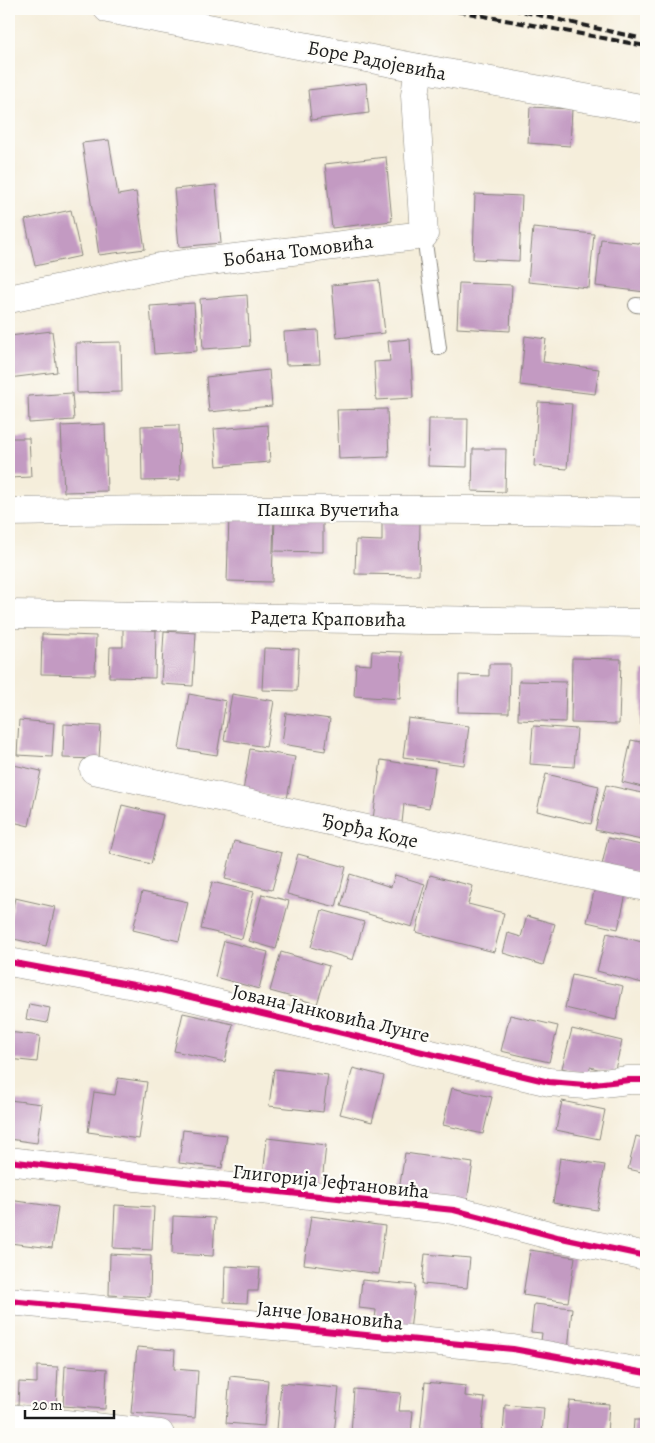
<svg xmlns="http://www.w3.org/2000/svg" width="655" height="1443" font-family="Alegreya,serif">
	<style>
		.building { fill: #c39ac2 }
		.lines { fill: none; stroke-linecap: round; stroke-linejoin: round }
		.lane-casing { stroke: #88857c; stroke-width: 16 }
		.street-casing { stroke: #88857c; stroke-width: 29 }
		.lane { stroke: #fff; stroke-width: 14 }
		.street { stroke: #fff; stroke-width: 28 }
		.rail { stroke: #1c1c1c; stroke-width: 4; stroke-dasharray: 8 4; stroke-linecap: butt }
		.cycleway-casing { stroke: #fdfcf7; stroke-width: 9 }
		.cycleway { stroke: #d6006c; stroke-width: 6 }
		.labels { text-anchor: middle; stroke-width: 4.5; stroke-linejoin: round; paint-order: stroke }
		.street-label { font-size: 20px; fill: #1c1c1c; stroke: #fdfcf7 }
	</style>
	<rect width="100%" height="100%" fill="#fdfcf7"/>
	<filter id="ink" filterUnits="userSpaceOnUse"><feTurbulence type="fractalNoise" baseFrequency=".02" numOctaves="2"/><feDisplacementMap in="SourceGraphic" scale="10" xChannelSelector="R" yChannelSelector="G"/><feConvolveMatrix kernelMatrix="1 2 1 2 8 2 1 2 1" color-interpolation-filters="sRGB"/></filter>
	<filter id="wash" filterUnits="userSpaceOnUse"><feTurbulence type="fractalNoise" baseFrequency=".0096" numOctaves="4" result="noise"/><feDisplacementMap in="SourceGraphic" scale="20" xChannelSelector="R" yChannelSelector="G"/><feGaussianBlur stdDeviation="1.12" result="paint"/><feColorMatrix in="noise" values="0 0 0 0 0 0 0 0 0 0 0 0 0 0 0 0 0 1.4 0 .05"/><feComposite in="paint" operator="in"/></filter>
	<g filter="url(#wash)">
		<rect width="100%" height="100%" fill="#f5eedb"/>
		<g id="blocks">
			<!-- building -->
			<g class="building">
				<polygon points="366,83 369,113 311,120 308,90"/>
				<polygon points="530,107 572,109 570,146 528,143"/>
				<polygon points="109,140 118,195 136,192 145,249 99,255 82,143"/>
				<polygon points="386,157 392,221 332,228 325,164"/>
				<polygon points="216,185 221,243 179,247 174,189"/>
				<polygon points="475,194 522,196 519,261 473,259"/>
				<polygon points="71,210 81,256 35,266 25,220"/>
				<polygon points="533,228 594,234 589,288 528,282"/>
				<polygon points="601,239 646,244 645,292 596,286"/>
				<polygon points="379,280 385,333 337,338 332,285"/>
				<polygon points="459,283 512,285 510,331 457,328"/>
				<polygon points="247,295 250,346 203,349 200,299"/>
				<polygon points="194,303 197,351 154,354 150,306"/>
				<polygon points="318,330 320,364 286,365 284,332"/>
				<polygon points="52,331 57,372 9,378 9,336"/>
				<polygon points="525,336 546,339 543,362 599,369 595,394 520,385"/>
				<polygon points="410,339 413,398 376,400 374,362 390,361 388,341"/>
				<polygon points="121,342 122,392 77,393 76,343"/>
				<polygon points="269,370 272,406 209,412 206,377"/>
				<polygon points="72,393 74,420 29,423 28,396"/>
				<polygon points="538,402 572,404 567,469 534,466"/>
				<polygon points="387,409 389,457 339,459 337,410"/>
				<polygon points="429,419 468,419 467,467 428,466"/>
				<polygon points="105,424 107,491 64,492 61,426"/>
				<polygon points="179,425 180,480 142,481 141,426"/>
				<polygon points="268,425 270,462 217,466 214,429"/>
				<polygon points="9,438 29,438 31,477 9,478"/>
				<polygon points="473,449 506,449 505,492 472,491"/>
				<polygon points="229,516 274,516 272,582 227,581"/>
				<polygon points="275,516 323,517 323,552 274,551"/>
				<polygon points="382,521 420,523 419,575 355,574 356,540 382,541"/>
				<polygon points="123,629 156,630 155,678 109,677 110,647 123,647"/>
				<polygon points="164,631 196,633 193,686 161,684"/>
				<polygon points="42,634 96,636 95,675 41,674"/>
				<polygon points="264,648 299,649 297,691 262,690"/>
				<polygon points="372,651 402,652 400,699 354,696 356,664 371,665"/>
				<polygon points="572,658 621,659 619,724 571,723"/>
				<polygon points="489,664 510,664 509,713 458,712 459,675 489,676"/>
				<polygon points="642,671 646,671 646,726 641,726"/>
				<polygon points="519,681 566,682 565,722 518,720"/>
				<polygon points="189,694 226,701 217,755 179,749"/>
				<polygon points="232,694 274,701 266,747 224,740"/>
				<polygon points="286,713 330,719 325,751 282,744"/>
				<polygon points="408,718 469,726 464,765 403,757"/>
				<polygon points="19,720 54,723 52,757 17,755"/>
				<polygon points="64,724 101,726 99,759 63,758"/>
				<polygon points="533,726 577,729 574,767 530,764"/>
				<polygon points="631,740 646,743 646,788 622,782"/>
				<polygon points="250,749 295,757 287,799 243,791"/>
				<polygon points="381,760 435,768 429,808 404,804 402,823 373,819"/>
				<polygon points="9,764 41,771 29,826 9,821"/>
				<polygon points="546,774 599,786 591,824 537,811"/>
				<polygon points="606,785 646,794 646,841 595,830"/>
				<polygon points="122,805 163,815 151,864 110,854"/>
				<polygon points="608,838 646,846 646,875 602,865"/>
				<polygon points="234,841 282,853 272,890 225,879"/>
				<polygon points="298,854 346,867 336,907 287,894"/>
				<polygon points="350,874 391,887 395,875 425,884 412,927 341,906"/>
				<polygon points="430,875 473,886 468,904 504,913 494,952 416,932"/>
				<polygon points="212,882 254,892 242,939 201,929"/>
				<polygon points="595,887 626,894 618,929 587,922"/>
				<polygon points="142,892 188,902 179,941 133,930"/>
				<polygon points="262,894 289,901 276,949 249,941"/>
				<polygon points="15,898 55,907 46,946 9,938 9,924"/>
				<polygon points="322,910 364,922 353,960 311,947"/>
				<polygon points="527,916 555,924 543,965 503,953 508,933 521,937"/>
				<polygon points="607,933 646,943 646,984 597,971"/>
				<polygon points="224,941 268,952 259,989 215,977"/>
				<polygon points="281,952 329,966 317,1004 270,991"/>
				<polygon points="572,975 623,986 616,1020 565,1008"/>
				<polygon points="29,1004 50,1008 47,1023 26,1019"/>
				<polygon points="183,1013 233,1024 225,1062 174,1051"/>
				<polygon points="510,1015 558,1026 549,1062 501,1051"/>
				<polygon points="572,1029 622,1041 614,1073 590,1067 589,1075 562,1068"/>
				<polygon points="9,1032 40,1036 37,1062 9,1059"/>
				<polygon points="353,1068 384,1076 372,1122 340,1114"/>
				<polygon points="274,1069 328,1075 323,1112 269,1106"/>
				<polygon points="118,1078 147,1082 139,1139 88,1132 94,1092 115,1095"/>
				<polygon points="452,1088 492,1097 483,1134 443,1125"/>
				<polygon points="9,1100 42,1104 37,1143 9,1139"/>
				<polygon points="562,1101 605,1110 599,1139 556,1130"/>
				<polygon points="183,1130 227,1135 222,1168 179,1163"/>
				<polygon points="636,1136 646,1139 646,1173 628,1169"/>
				<polygon points="267,1138 326,1145 322,1183 263,1176"/>
				<polygon points="405,1153 473,1163 466,1207 398,1196"/>
				<polygon points="560,1158 605,1165 597,1210 553,1203"/>
				<polygon points="9,1200 58,1207 52,1248 9,1243"/>
				<polygon points="115,1205 154,1207 152,1250 113,1248"/>
				<polygon points="173,1216 215,1218 213,1256 172,1254"/>
				<polygon points="311,1216 385,1226 379,1274 304,1264"/>
				<polygon points="530,1250 575,1257 568,1302 523,1295"/>
				<polygon points="110,1254 151,1256 150,1297 109,1295"/>
				<polygon points="425,1254 470,1258 467,1288 422,1284"/>
				<polygon points="225,1266 260,1268 258,1291 248,1291 247,1303 224,1302"/>
				<polygon points="362,1280 415,1285 410,1331 374,1328 376,1310 359,1308"/>
				<polygon points="534,1304 572,1308 568,1351 540,1349 542,1333 531,1332"/>
				<polygon points="137,1347 175,1350 174,1369 198,1371 195,1418 131,1413"/>
				<polygon points="37,1366 58,1367 56,1408 18,1406 19,1382 37,1383"/>
				<polygon points="65,1366 107,1369 105,1409 63,1406"/>
				<polygon points="230,1376 268,1380 264,1426 226,1423"/>
				<polygon points="425,1382 466,1386 465,1396 485,1398 481,1434 420,1434"/>
				<polygon points="281,1383 339,1388 334,1434 277,1430"/>
				<polygon points="354,1389 401,1393 399,1411 413,1411 411,1434 351,1434"/>
				<polygon points="569,1401 609,1404 607,1434 566,1434"/>
				<polygon points="505,1405 544,1408 542,1434 503,1434"/>
				<polygon points="634,1420 646,1420 646,1434 633,1434"/>
			</g>
		</g>
	</g>
	<g filter="url(#ink)">
		<use href="#blocks" fill-opacity="0" stroke="#88857c" stroke-width="1"/>
		<g class="lines">
			<!-- lane casing -->
			<g class="lane-casing">
				<g id="lane">
					<polyline points="424,235 439,348"/>
					<polyline points="636,305 646,306"/>
				</g>
			</g>
			<!-- street casing -->
			<g class="street-casing">
				<g id="street">
					<polyline points="108,9 419,68 646,109"/>
					<polyline points="9,299 160,267 424,235 415,95 419,68"/>
					<path d="M9 512C221 509 434 508 646 512"/>
					<polyline points="9,614 646,623"/>
					<polyline points="94,770 445,846 646,887"/>
					<polyline points="9,962 161,990 549,1082 585,1085 629,1080 646,1080"/>
					<polyline points="9,1161 136,1177 454,1210 557,1237 646,1256"/>
					<polyline points="9,1301 513,1349 646,1373"/>
					<polyline points="9,1418 160,1434"/>
				</g>
			</g>
			<!-- lane -->
			<use href="#lane" class="lane"/>
			<!-- street -->
			<use href="#street" class="street"/>
			<!-- rail -->
			<g class="rail">
				<polyline points="446,9 646,46"/>
				<polyline points="512,9 639,38"/>
			</g>
			<!-- cycleway casing -->
			<g class="cycleway-casing">
				<g id="cycleway">
					<polyline points="9,962 161,990 549,1082 585,1085 629,1080 646,1080"/>
					<polyline points="9,1161 136,1177 454,1210 557,1237 646,1256"/>
					<polyline points="9,1301 513,1349 646,1373"/>
				</g>
			</g>
			<!-- cycleway -->
			<use href="#cycleway" class="cycleway"/>
		</g>
	</g>
	<g class="labels">
		<!-- street labels -->
		<g class="street-label">
			<text transform="translate(377 60) rotate(11)" y="7">Боре Радојевића</text>
			<text transform="translate(298 250) rotate(-7)" y="7">Бобана Томовића</text>
			<text x="328" y="516">Пашка Вучетића</text>
			<text transform="translate(328 618) rotate(1)" y="7">Радета Краповића</text>
			<text transform="translate(370 830) rotate(13)" y="7">Ђорђа Коде</text>
			<text transform="translate(331 1013) rotate(13)" y="7">Јована Јанковића Лунге</text>
			<text transform="translate(331 1181) rotate(6)" y="7">Глигорија Јефтановића</text>
			<text transform="translate(330 1315) rotate(6)" y="7">Јанче Јовановића</text>
		</g>
	</g>
	<!-- margin -->
	<rect width="655" height="1443" fill="none" stroke="#fdfcf7" stroke-width="30"/>
	<!-- scale -->
	<path d="M25 1410v8h89v-8" fill="none" stroke="#1c1c1c" stroke-width="2.5"/>
	<text x="32" y="1410" font-size="15" fill="#1c1c1c" stroke="#fdfcf7" stroke-width="4" paint-order="stroke">20 m</text>
</svg>
